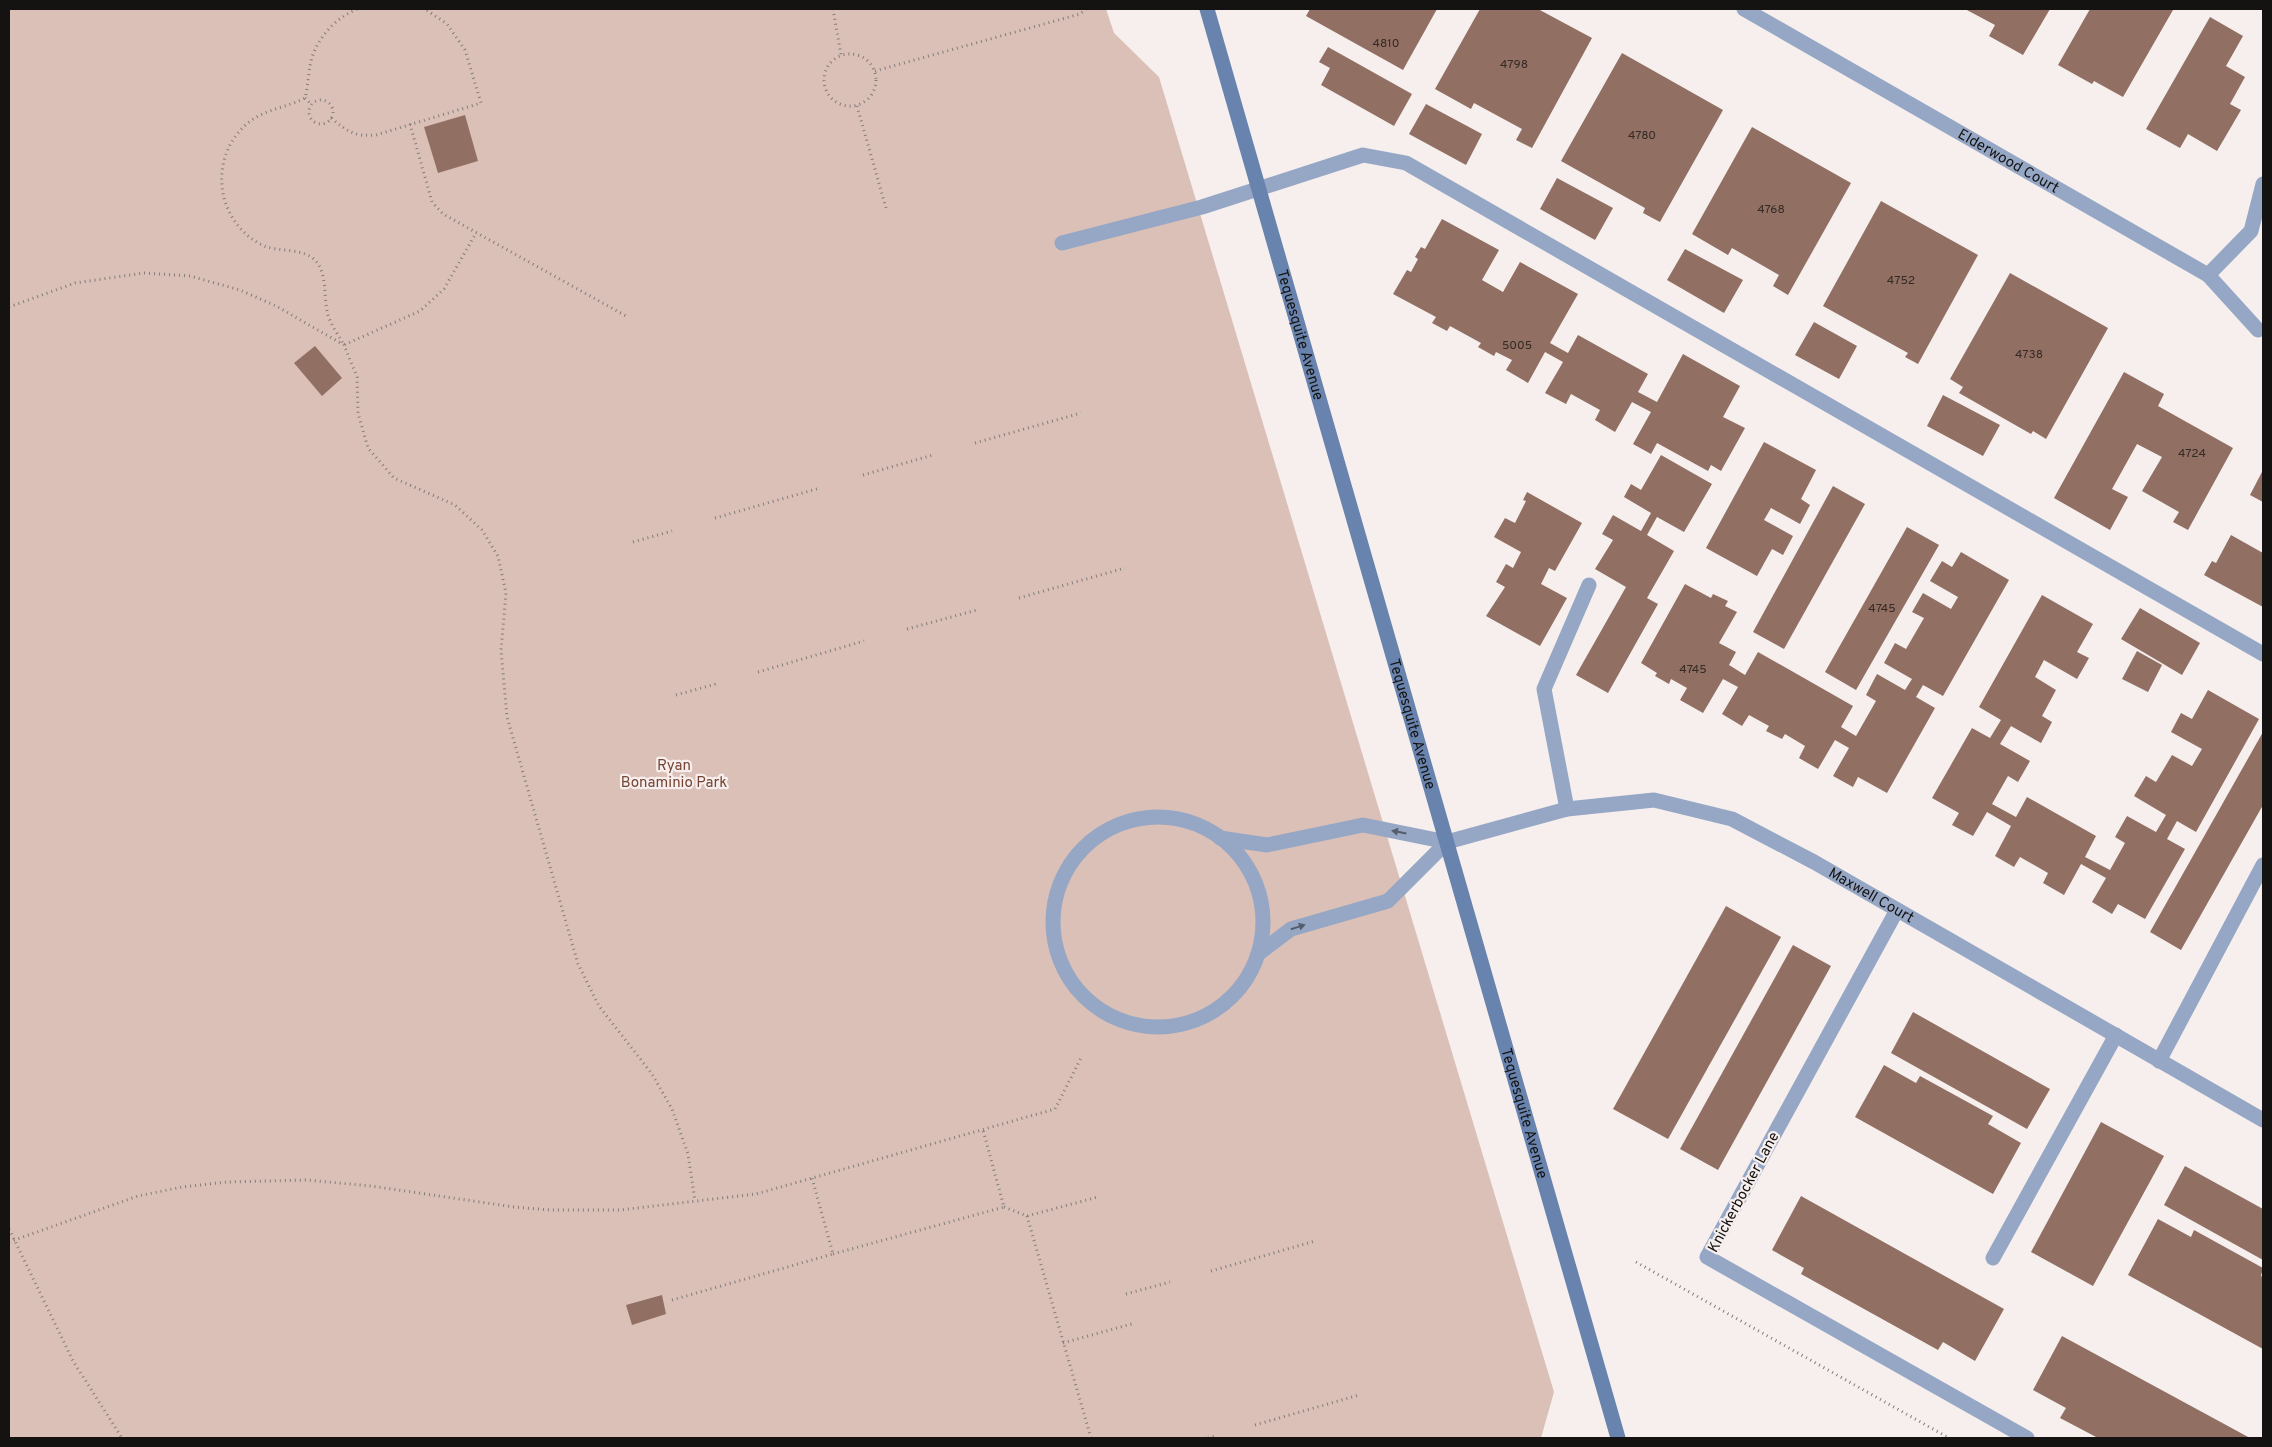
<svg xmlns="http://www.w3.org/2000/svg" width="2272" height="1447" font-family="Overpass,sans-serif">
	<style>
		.green { fill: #dbc0b7 }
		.building { fill: #916f63 }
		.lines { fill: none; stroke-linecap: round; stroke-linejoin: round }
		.path { stroke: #817d7b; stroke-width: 3; stroke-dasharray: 1 4; stroke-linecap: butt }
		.lane { stroke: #95a7c5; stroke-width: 15 }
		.street { stroke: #95a7c5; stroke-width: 15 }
		.secondary { stroke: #6883ae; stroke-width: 15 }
		.oneway { fill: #555d6c }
		.labels { text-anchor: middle; stroke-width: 4.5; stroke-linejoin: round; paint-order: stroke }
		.number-label { font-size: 12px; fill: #342a26 }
		.street-label { font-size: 15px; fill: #151312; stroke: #f6efed }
		.park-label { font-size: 15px; fill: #774332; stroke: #f6efed }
	</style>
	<rect width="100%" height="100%" fill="#f6efed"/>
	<!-- green -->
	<polygon class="green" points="9,9 1106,9 1114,33 1159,77 1554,1392 1541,1438 9,1438"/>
	<!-- building -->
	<g class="building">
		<polygon points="1310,9 1437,9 1403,70 1306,16"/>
		<polygon points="1480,9 1538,9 1592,38 1532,148 1516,140 1522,129 1474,103 1471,109 1435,89"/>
		<polygon points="1965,9 2050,9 2023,55 1989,36 1995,25"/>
		<polygon points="2090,9 2173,10 2123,97 2094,81 2092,84 2058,65"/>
		<polygon points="2210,17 2243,36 2226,66 2245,77 2230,104 2241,110 2217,151 2188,134 2180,148 2146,129"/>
		<polygon points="1328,47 1412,94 1394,126 1321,85 1330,68 1319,62"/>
		<polygon points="1622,53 1723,110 1660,222 1643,213 1645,208 1561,161"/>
		<polygon points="1426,104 1482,134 1466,165 1409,134"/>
		<polygon points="465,115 478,161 438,173 424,127"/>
		<polygon points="1752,127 1851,183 1788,295 1773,286 1779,275 1732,248 1728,255 1692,234"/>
		<polygon points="1557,178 1613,208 1595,240 1540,209"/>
		<polygon points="1881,201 1978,255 1918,364 1905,357 1908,353 1823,306"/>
		<polygon points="1442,219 1499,250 1482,280 1503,292 1520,262 1578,294 1550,343 1568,353 1578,335 1648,374 1638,392 1657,402 1683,354 1740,386 1723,417 1745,428 1721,471 1711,465 1708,471 1657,443 1651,454 1633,444 1651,412 1632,402 1615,432 1595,420 1600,410 1571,394 1566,404 1545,393 1563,362 1545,352 1528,383 1506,370 1512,360 1496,352 1494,356 1478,347 1481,343 1450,326 1447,331 1432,323 1436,317 1393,294 1407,270 1411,272 1418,259 1415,257 1421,247 1425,249"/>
		<polygon points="1685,249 1743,280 1724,313 1667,280"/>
		<polygon points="2010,273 2108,328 2046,439 2033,431 2031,434 1959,393 1963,387 1950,379"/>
		<polygon points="1814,322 1857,346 1839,379 1795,355"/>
		<polygon points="315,346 342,378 322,396 294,363"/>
		<polygon points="2124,372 2164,394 2158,406 2233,448 2188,530 2173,522 2179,512 2142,491 2162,457 2137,444 2112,489 2128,497 2110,530 2054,498"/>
		<polygon points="1943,395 2000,425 1983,456 1927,426"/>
		<polygon points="1764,442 1816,470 1801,499 1810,505 1800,524 1771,508 1764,520 1793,536 1783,555 1772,549 1757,576 1706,548"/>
		<polygon points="1661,455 1712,484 1684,532 1657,517 1647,535 1674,551 1647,598 1658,604 1608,693 1576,675 1626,587 1595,569 1613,540 1602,534 1613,515 1641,531 1651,513 1624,497 1631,484 1641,490"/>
		<polygon points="2263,470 2263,502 2250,495"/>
		<polygon points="1833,486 1865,504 1784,649 1753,632"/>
		<polygon points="1527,492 1582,523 1555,571 1549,568 1541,584 1567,598 1540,646 1486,616 1505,587 1496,582 1506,564 1513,568 1521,552 1494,537 1505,518 1515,523 1526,501 1523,500"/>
		<polygon points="1907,527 1939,545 1856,690 1825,672"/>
		<polygon points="2231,535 2263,553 2263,607 2204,575 2212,561 2216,563"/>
		<polygon points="1961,552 2009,580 1943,696 1923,685 1916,697 1935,708 1887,793 1858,777 1853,787 1833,776 1849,748 1835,740 1818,769 1799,758 1805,746 1785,734 1782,739 1766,731 1769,726 1749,715 1742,726 1722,714 1738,687 1723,679 1703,713 1680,700 1687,688 1671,679 1669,684 1655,676 1657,673 1641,663 1685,584 1711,598 1713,594 1728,601 1725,606 1737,612 1719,643 1736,652 1729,665 1745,675 1758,652 1853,706 1841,727 1856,736 1876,701 1866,695 1877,674 1905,690 1912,679 1884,663 1895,643 1906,649 1924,618 1912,612 1923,593 1951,609 1958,597 1930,581 1942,561 1952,567"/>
		<polygon points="2042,595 2093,624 2077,652 2089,658 2077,679 2044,660 2035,677 2056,690 2042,716 2052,722 2041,743 2011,726 2000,744 2030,761 2018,782 2008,776 1992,804 2016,817 2027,797 2096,836 2085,857 2110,870 2125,843 2115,837 2127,816 2156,832 2166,815 2134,796 2146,776 2156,782 2172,755 2192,766 2202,749 2171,732 2181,713 2192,719 2208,690 2259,719 2196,832 2177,821 2167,839 2185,849 2145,919 2118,904 2112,914 2092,902 2106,878 2081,864 2064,895 2043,883 2048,873 2020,857 2014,867 1995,856 2011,826 1987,812 1973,836 1952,825 1959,813 1932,798 1972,728 1990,738 2001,720 1979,707"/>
		<polygon points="2140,608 2200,643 2182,675 2121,639"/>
		<polygon points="2137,651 2162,665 2148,692 2122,679"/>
		<polygon points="2263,732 2263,805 2181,950 2150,932"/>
		<polygon points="1726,906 1781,937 1668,1139 1613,1109"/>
		<polygon points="1793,945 1831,966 1718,1170 1680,1149"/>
		<polygon points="1913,1012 2050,1089 2027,1129 1891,1053"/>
		<polygon points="1884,1065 1916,1083 1920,1076 1993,1116 1988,1124 2021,1143 1993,1194 1855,1117"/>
		<polygon points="2101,1122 2164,1156 2093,1286 2031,1252"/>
		<polygon points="2185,1166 2263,1209 2263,1260 2164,1205"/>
		<polygon points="1801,1196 2004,1309 1975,1361 1943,1342 1938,1350 1801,1274 1804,1268 1772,1250"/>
		<polygon points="2158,1219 2191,1237 2194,1230 2263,1268 2261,1276 2263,1277 2263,1349 2128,1275"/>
		<polygon points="662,1295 666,1314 632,1325 626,1305"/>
		<polygon points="2062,1336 2250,1438 2098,1438 2060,1418 2066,1408 2033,1390"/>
	</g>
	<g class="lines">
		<!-- path -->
		<g class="path">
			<path d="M357 9C338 17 322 33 314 52 308 65 309 83 305 98 288 107 267 109 252 120 207 152 213 222 264 246 279 252 303 248 315 260 328 274 323 297 328 315 331 325 339 336 344 345L420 311 444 289 476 233"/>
			<polyline points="833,9 841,55"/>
			<circle cx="850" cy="80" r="26"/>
			<polyline points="875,71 1080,14 1086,9"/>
			<polyline points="305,98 312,105"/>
			<circle cx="321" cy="112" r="12"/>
			<polyline points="857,106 886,208"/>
			<path d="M331 118C347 131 354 137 376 135L481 103 465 50 447 24 425 9"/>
			<polyline points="410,124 432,202 443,214 626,316"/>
			<polyline points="9,307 75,283 144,273 190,276 240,290 276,306 344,345 357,377 358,413 368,448 394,478 455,505 482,530 498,556 506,593 501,650 507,717 578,964 599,1006 652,1074 672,1109 688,1154 695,1201"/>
			<polyline points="975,443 1081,413"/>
			<polyline points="863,475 933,455"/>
			<polyline points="715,518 820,488"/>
			<polyline points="633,542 672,531"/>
			<polyline points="1019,598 1125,568"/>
			<polyline points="907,629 977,610"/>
			<polyline points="758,672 864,641"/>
			<polyline points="676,695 716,684"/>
			<polyline points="1004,1207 1027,1216 1098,1197"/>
			<polyline points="1027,1216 1091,1438"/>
			<polyline points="9,1229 73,1361 122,1438"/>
			<polyline points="9,1242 138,1196 182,1187 227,1182 307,1180 371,1186 514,1207 550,1210 620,1210 756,1194 1055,1109 1081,1058"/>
			<polyline points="833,1254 1004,1207 983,1130"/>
			<polyline points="1636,1262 1949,1438"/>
			<polyline points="1211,1271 1315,1241"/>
			<polyline points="1126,1294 1170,1282"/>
			<polyline points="672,1300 833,1254 812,1178"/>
			<polyline points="1063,1343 1135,1323"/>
			<polyline points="1255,1425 1359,1395"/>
			<polyline points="1208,1438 1215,1436"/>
		</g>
		<!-- lane -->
		<g class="lane">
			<polyline points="1062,243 1202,207 1363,155 1406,163 2263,654"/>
			<polyline points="1567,809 1544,689 1589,585"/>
			<circle cx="1158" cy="922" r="105"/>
			<polyline points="1220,838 1267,845 1363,825 1447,842"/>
			<polyline points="1258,954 1291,929 1388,901 1447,842"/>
			<polyline points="2159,1061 2263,865"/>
			<polyline points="1993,1258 2116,1035"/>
		</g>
		<!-- street -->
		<g class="street">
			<path id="s1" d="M1744 9 2208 275 2258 330"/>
			<polyline points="2208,275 2251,231 2263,184"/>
			<path id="s2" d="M1447 842 1567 809 1654 800 1732 819 1814 862 2263 1120"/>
			<polyline points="1897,910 1707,1257 2027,1438"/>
		</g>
		<!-- secondary -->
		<path class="secondary" id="s3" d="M1207 9 1618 1438"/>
	</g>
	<!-- one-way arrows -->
	<defs><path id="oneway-solid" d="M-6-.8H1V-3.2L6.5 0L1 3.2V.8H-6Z" transform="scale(1.25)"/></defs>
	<g class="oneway">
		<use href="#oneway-solid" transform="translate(1399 832) rotate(-169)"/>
		<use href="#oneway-solid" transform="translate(1298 927) rotate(-17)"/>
	</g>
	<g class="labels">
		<!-- number labels -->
		<g class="number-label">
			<text x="1386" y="47">4810</text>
			<text x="1514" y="68">4798</text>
			<text x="1642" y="139">4780</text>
			<text x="1771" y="213">4768</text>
			<text x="1901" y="284">4752</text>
			<text x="1517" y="349">5005</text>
			<text x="2029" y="358">4738</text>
			<text x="2192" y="457">4724</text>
			<text x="1882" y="612">4745</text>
			<text x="1693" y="673">4745</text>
		</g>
		<!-- street labels -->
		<g class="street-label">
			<text dy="5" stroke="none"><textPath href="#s1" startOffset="305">Elderwood Court</textPath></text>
			<text dy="5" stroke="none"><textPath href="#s3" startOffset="339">Tequesquite Avenue</textPath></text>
			<text dy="5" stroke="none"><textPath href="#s3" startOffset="744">Tequesquite Avenue</textPath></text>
			<text dy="5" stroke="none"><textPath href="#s2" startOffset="451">Maxwell Court</textPath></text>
			<text dy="5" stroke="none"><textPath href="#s3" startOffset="1149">Tequesquite Avenue</textPath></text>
			<text transform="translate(1743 1192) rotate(-62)" y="5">Knickerbocker Lane</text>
		</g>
		<!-- park labels -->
		<g class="park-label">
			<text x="674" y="770">Ryan<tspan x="674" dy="17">Bonaminio Park</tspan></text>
		</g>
	</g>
	<!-- border -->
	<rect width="2272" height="1447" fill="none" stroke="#151312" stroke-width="20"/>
</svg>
